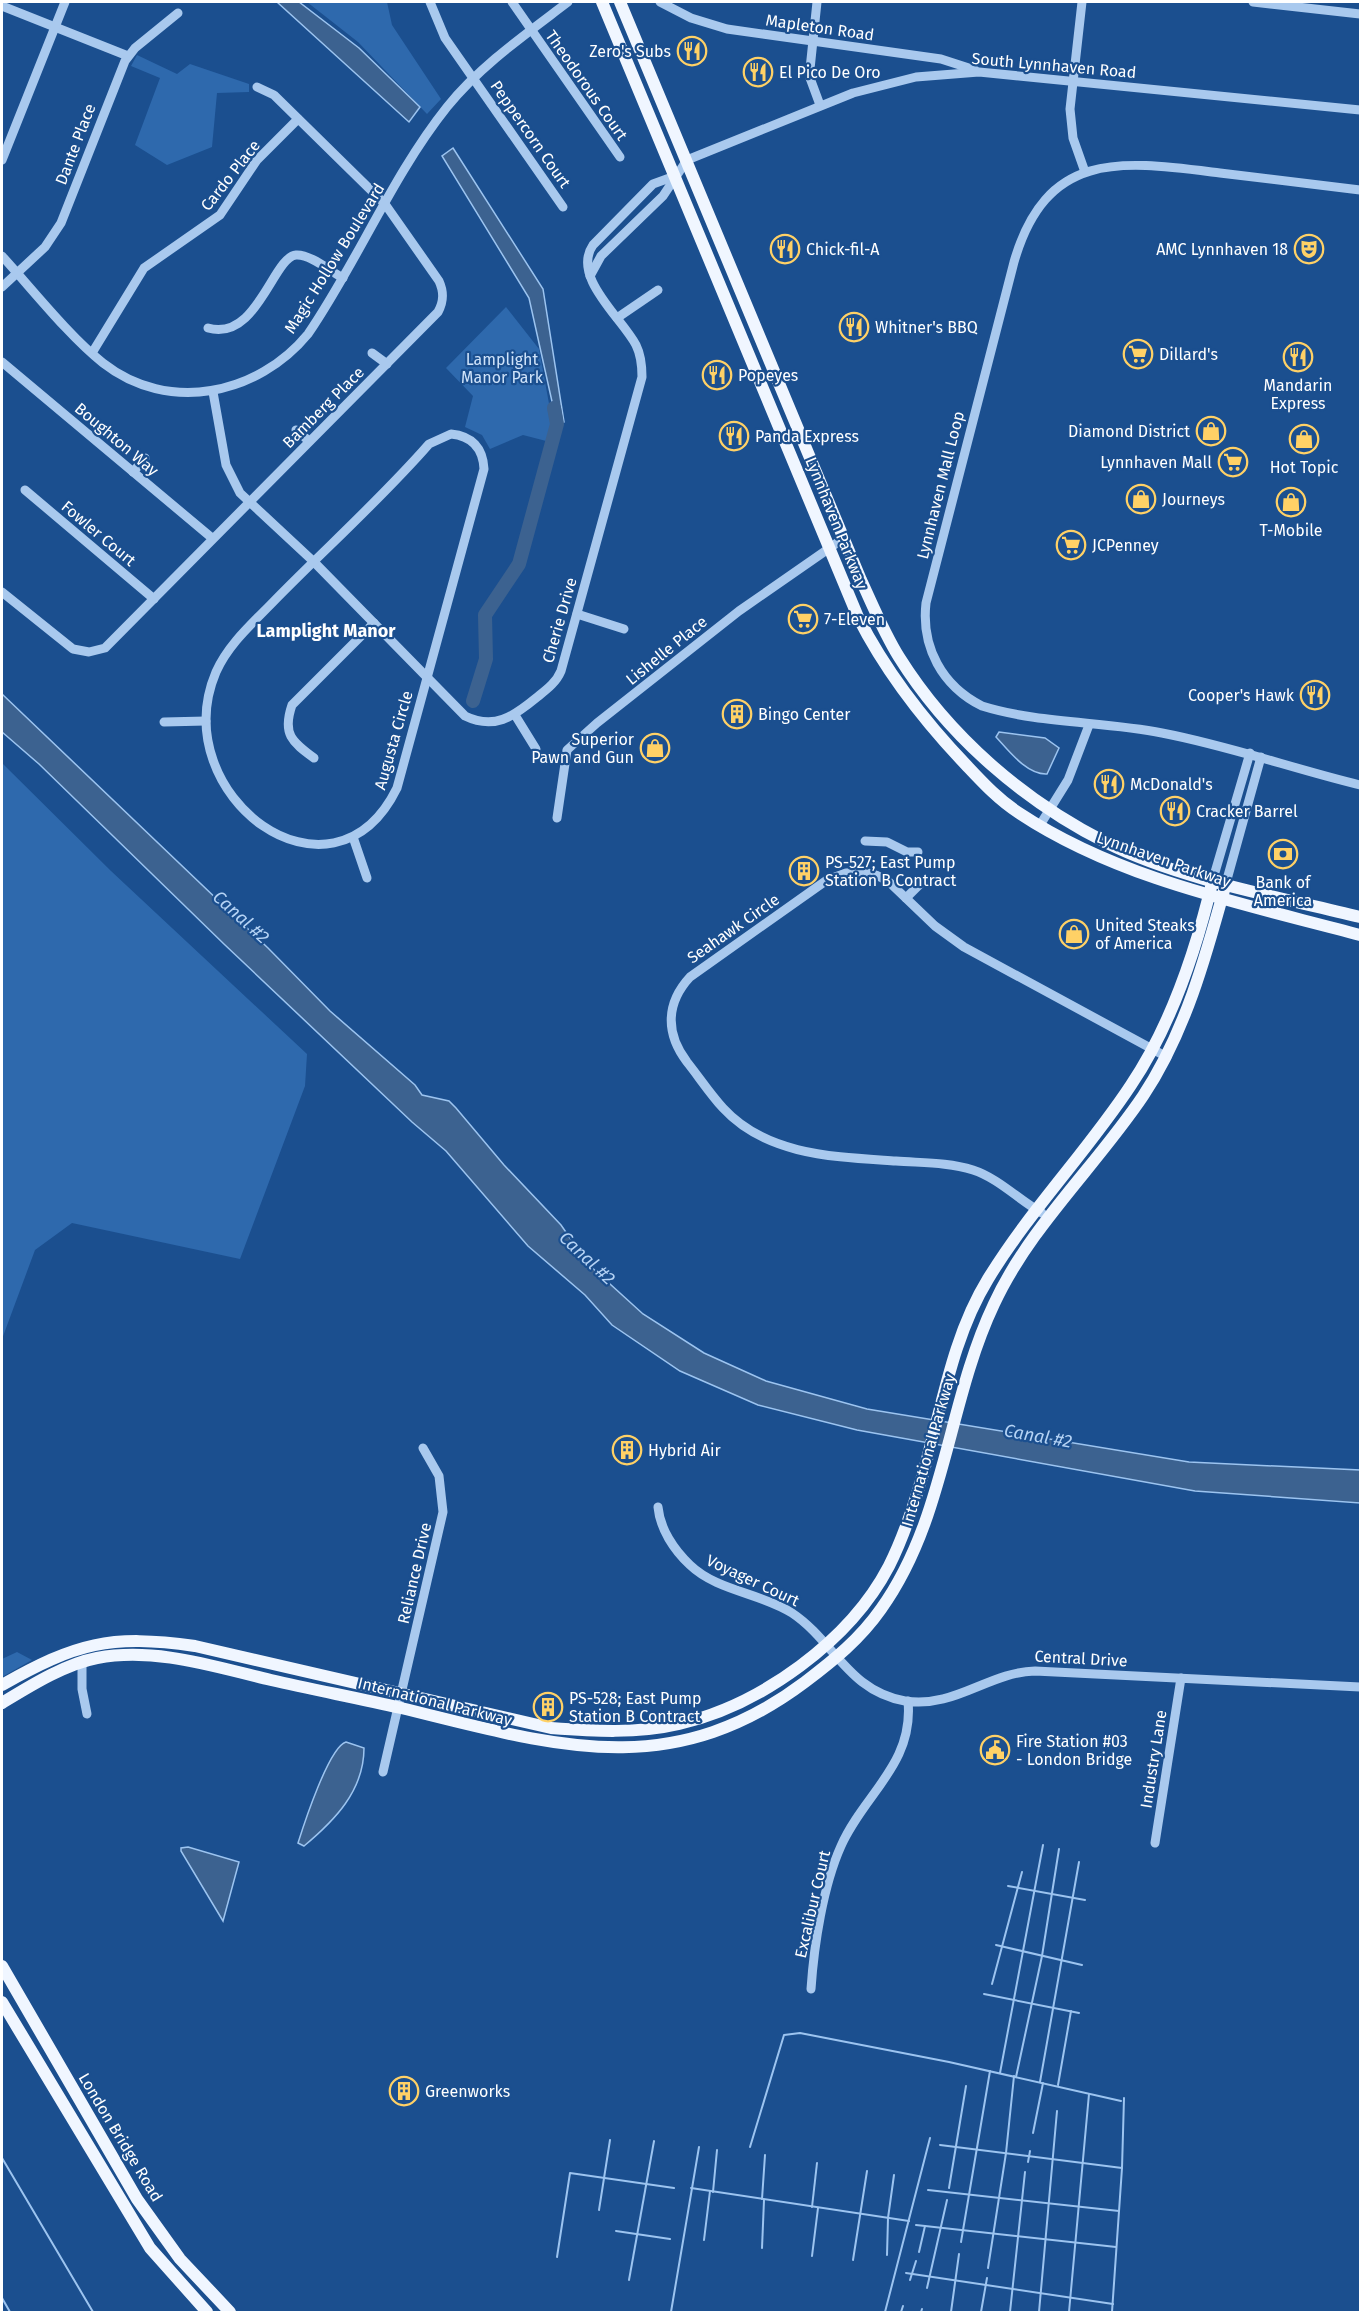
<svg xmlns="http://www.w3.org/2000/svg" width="1362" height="2314" font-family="'Fira Sans',sans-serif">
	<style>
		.green { fill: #2e69ad }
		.water { fill: #3c6290; stroke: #9cc4f0; stroke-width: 1.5 }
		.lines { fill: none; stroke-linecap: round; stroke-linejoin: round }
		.stream { stroke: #9cc4f0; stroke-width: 2 }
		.river { stroke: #3c6290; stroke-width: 14 }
		.minor { stroke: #a9c9ee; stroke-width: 9 }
		.major { stroke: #f0f6ff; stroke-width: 12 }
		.labels { text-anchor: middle; stroke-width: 4.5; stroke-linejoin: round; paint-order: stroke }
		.street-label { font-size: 16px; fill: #fff; stroke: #1b4f8f }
		.poi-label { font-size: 16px; fill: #fff; stroke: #1b4f8f; text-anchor: start }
		.park-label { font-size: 16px; fill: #cfe3fa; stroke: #1b4f8f }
		.neighbourhood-label { font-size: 18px; font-weight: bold; fill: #fff; stroke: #1b4f8f }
		.water-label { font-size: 18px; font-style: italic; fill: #b5d3f5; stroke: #1b4f8f }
	</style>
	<rect width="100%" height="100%" fill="#1b4f8f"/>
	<!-- green -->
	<g class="green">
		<polygon points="307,2 387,2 392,25 441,99 427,114 358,42"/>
		<polygon points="137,55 177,74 190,64 249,84 249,92 217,93 212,147 167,165 135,145 160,78 131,66"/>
		<polygon points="506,307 539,349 552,420 550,442 523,435 490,449 482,435 465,427 473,396 446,368"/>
		<polygon points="2,763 111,871 307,1054 305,1086 240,1259 72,1223 35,1250 2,1339"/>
		<polygon points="17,1652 32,1660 2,1677 2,1659"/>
	</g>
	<!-- water -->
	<g class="water">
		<polygon points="277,2 299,2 359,48 420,107 409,122"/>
		<polygon points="453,148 543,289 564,422 557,424 529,298 442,156"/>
		<polygon points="2,694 268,948 330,1011 415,1085 422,1095 449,1101 456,1108 504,1165 561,1225 588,1264 643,1314 704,1353 766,1381 867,1409 1189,1462 1360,1470 1360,1503 1195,1491 857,1430 758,1405 680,1371 612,1325 585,1295 528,1246 446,1151 412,1122 225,945 39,764 2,732"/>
		<path d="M999 732 1045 738 1059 748 1047 774C1027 775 1009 751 996 737Z"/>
		<path d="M346 1742 364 1748C364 1791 334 1821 304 1846L298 1843C304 1824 329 1747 346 1742Z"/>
		<polygon points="188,1847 239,1862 223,1921 181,1851 181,1848"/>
	</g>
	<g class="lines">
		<!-- stream -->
		<g class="stream">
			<polyline points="1008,1886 1085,1900"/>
			<polyline points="996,1945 1082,1965"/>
			<polyline points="992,1984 1022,1872"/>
			<polyline points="984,1994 1079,2013"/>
			<polyline points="1000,2073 1043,1845"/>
			<polyline points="1016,2077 1042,1956 1059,1849"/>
			<polyline points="1040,2082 1079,1862"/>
			<polyline points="1058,2085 1071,2011"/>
			<polyline points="1033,2133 1043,2083"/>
			<polyline points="940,2145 1122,2168 1124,2098"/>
			<polyline points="750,2147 784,2035 800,2033 949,2062 1121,2101"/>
			<polyline points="2,2158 93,2312"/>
			<polyline points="1028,2162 1030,2151"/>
			<polyline points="691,2188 909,2221"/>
			<polyline points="949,2188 966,2086"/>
			<polyline points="928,2190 1119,2211"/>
			<polyline points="713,2192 717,2150"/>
			<polyline points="762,2199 765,2155"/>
			<polyline points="812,2207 817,2163"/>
			<polyline points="599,2210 610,2140"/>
			<polyline points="916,2225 1116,2247"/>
			<polyline points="616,2231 670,2239"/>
			<polyline points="704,2240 710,2191"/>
			<polyline points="961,2242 990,2071"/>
			<polyline points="762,2248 764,2200"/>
			<polyline points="919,2252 925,2226"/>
			<polyline points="887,2255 888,2218 894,2175"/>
			<polyline points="812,2256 818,2208"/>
			<polyline points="557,2257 570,2173 674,2188"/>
			<polyline points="853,2260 867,2171"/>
			<polyline points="988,2268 1006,2153 1014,2076"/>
			<polyline points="906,2273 1113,2304"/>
			<polyline points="629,2280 654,2141"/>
			<polyline points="910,2280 916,2261"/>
			<polyline points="927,2288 947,2200"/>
			<polyline points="2,2298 10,2312"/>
			<polyline points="671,2312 699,2147"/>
			<polyline points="885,2312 930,2138"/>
			<polyline points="895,2312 899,2312"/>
			<polyline points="901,2312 903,2306"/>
			<polyline points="921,2312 922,2309"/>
			<polyline points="951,2312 959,2254"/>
			<polyline points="981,2312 987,2278"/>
			<polyline points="1010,2312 1025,2172"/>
			<polyline points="1039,2312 1057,2111"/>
			<polyline points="1069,2312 1089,2094"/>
			<polyline points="1112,2312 1122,2168"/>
		</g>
		<!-- river -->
		<polyline class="river" points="473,701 486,659 485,615 519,564 557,424 554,408"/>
		<!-- minor -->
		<g class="minor">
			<polyline points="430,2 445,38 563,207"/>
			<polyline points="512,2 620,157"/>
			<polyline points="660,2 691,18 727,29 941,59 975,70"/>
			<polyline points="817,2 810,69 810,78 820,105"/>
			<polyline points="1082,2 1070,109 1073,138 1085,172"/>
			<polyline points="1253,2 1360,14"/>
			<polyline points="2,6 128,56"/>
			<polyline points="2,160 65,2"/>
			<path d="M1360 190C1314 184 1267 179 1220 173 1123 161 1047 148 1014 262L926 603C921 647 942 686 982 706 1040 724 1103 721 1162 733 1230 746 1294 769 1360 785"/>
			<path d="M2 256C32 289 69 336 103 363 168 414 258 395 308 334 358 261 392 176 447 107 480 66 526 34 568 2"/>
			<polyline points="590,276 601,256 663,196 687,160 853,93 916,77 979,72 1360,110"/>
			<polyline points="2,287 45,247 61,223 125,61 135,48 178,13"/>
			<polyline points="617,318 658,290"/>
			<path d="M208 328C257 342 273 257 296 255 310 254 330 271 343 278"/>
			<polyline points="92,353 144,268 220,215 257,160 298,119"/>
			<polyline points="372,353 387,364"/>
			<polyline points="2,362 212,538"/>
			<path d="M213 392 226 465 240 493 313 561 465 716C494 730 513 717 536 698 546 690 556 683 561 671L642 377C642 366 641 355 636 345 622 318 571 277 593 245L653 184 675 176"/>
			<polyline points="296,430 309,441"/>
			<path d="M451 434C472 436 483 448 484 469L397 788C332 920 164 795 216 672 229 643 254 622 276 599 327 547 382 498 429 444Z"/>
			<polyline points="133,472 145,458"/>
			<polyline points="25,490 154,599"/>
			<path d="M2 592 73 649 89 652 105 648 438 312C444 301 444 292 439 281L385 204 274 95 257 87"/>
			<polyline points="577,614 624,629"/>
			<polyline points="515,715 536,749"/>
			<polyline points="164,722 206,721"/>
			<path d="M314 758C292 742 282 734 292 705L374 623"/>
			<polyline points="557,818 567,750 597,723 739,611 844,538"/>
			<polyline points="1040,825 1068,780 1089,725"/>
			<polyline points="353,837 367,878"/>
			<polyline points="865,841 887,842 907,852 918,852"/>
			<polyline points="1213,879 1250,753"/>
			<polyline points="1226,883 1261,757"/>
			<polyline points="906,898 924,880"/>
			<path d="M1042 1213C1019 1200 998 1178 973 1170 948 1162 922 1163 896 1161 836 1157 767 1156 723 1108 710 1094 699 1077 687 1062 665 1033 666 1003 690 977L827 880 846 873 864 872 876 875 888 881 935 926 964 947 1167 1057"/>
			<path d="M658 1507C660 1529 674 1550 690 1565 717 1591 761 1593 792 1613 834 1641 848 1691 905 1701 954 1709 989 1672 1035 1671L1360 1687"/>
			<polyline points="82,1663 82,1689 87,1714"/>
			<polyline points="383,1772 443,1512 439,1476 423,1448"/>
			<polyline points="1155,1843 1181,1678"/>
			<path d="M811 1989C814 1945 823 1886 841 1846 864 1794 914 1764 908 1701"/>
		</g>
		<!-- major -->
		<g class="major">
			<path d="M602 2 858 617C887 674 924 721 968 767 984 784 999 800 1019 813 1120 880 1245 904 1360 935"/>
			<path d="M620 2 861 580C873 606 884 633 899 657 949 737 1024 801 1107 843 1181 880 1280 897 1360 917"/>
			<path d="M2 1685C76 1643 110 1634 195 1646L551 1728C593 1731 637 1734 679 1724 761 1705 850 1641 889 1566 902 1540 912 1511 920 1484 941 1415 950 1341 988 1279 1030 1210 1087 1152 1131 1085 1172 1024 1196 951 1213 879"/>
			<path d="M2 1703C30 1686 65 1664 97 1658 156 1647 215 1667 271 1680 314 1690 358 1698 401 1708 550 1744 668 1785 805 1682 834 1660 860 1639 881 1609 946 1518 947 1403 994 1304 1029 1228 1096 1166 1143 1096 1185 1033 1206 956 1226 883"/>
			<polyline points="2,1966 137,2199 180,2259 230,2312"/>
			<polyline points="2,2002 150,2248 207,2312"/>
		</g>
	</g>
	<!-- icons -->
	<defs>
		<g id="restaurant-ring" transform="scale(1.5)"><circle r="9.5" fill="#1b4f8f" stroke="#ffd166" stroke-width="1.5"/><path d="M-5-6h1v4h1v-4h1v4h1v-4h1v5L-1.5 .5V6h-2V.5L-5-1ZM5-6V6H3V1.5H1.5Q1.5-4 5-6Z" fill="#ffd166"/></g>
		<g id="theatre-ring" transform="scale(1.5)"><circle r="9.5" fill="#1b4f8f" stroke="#ffd166" stroke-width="1.5"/><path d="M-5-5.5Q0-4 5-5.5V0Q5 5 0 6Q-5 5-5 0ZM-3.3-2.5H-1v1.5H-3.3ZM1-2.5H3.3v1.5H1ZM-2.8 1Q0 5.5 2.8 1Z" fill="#ffd166"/></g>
		<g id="supermarket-ring" transform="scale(1.5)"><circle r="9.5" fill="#1b4f8f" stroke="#ffd166" stroke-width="1.5"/><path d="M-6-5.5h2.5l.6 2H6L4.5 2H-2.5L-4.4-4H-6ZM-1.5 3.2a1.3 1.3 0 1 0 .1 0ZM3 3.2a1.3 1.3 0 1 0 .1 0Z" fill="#ffd166"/></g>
		<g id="shop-ring" transform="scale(1.5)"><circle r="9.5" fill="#1b4f8f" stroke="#ffd166" stroke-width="1.5"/><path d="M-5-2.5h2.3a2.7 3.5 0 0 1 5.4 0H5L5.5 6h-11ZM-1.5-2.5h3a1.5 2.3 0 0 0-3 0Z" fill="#ffd166"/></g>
		<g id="building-ring" transform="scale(1.5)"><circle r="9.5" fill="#1b4f8f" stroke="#ffd166" stroke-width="1.5"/><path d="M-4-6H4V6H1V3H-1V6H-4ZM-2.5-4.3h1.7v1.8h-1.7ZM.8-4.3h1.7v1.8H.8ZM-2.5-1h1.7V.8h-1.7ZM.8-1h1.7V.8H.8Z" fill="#ffd166"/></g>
		<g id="bank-ring" transform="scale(1.5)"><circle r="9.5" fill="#1b4f8f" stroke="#ffd166" stroke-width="1.5"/><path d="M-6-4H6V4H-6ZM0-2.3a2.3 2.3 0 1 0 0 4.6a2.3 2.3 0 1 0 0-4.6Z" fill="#ffd166"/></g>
		<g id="civic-ring" transform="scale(1.5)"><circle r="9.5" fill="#1b4f8f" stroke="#ffd166" stroke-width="1.5"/><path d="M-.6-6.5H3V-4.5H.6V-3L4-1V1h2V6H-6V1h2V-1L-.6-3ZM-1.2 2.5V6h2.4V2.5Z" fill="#ffd166"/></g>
	</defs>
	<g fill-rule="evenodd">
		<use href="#restaurant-ring" x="692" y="51"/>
		<use href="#restaurant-ring" x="758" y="72"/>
		<use href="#restaurant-ring" x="785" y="249"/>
		<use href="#theatre-ring" x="1309" y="249"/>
		<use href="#restaurant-ring" x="854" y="327"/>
		<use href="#supermarket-ring" x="1138" y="354"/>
		<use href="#restaurant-ring" x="1298" y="357"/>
		<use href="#restaurant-ring" x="717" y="375"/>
		<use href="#shop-ring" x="1211" y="431"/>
		<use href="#restaurant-ring" x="734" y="436"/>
		<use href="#shop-ring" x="1304" y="439"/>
		<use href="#supermarket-ring" x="1233" y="462"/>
		<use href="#shop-ring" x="1141" y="499"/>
		<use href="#shop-ring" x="1291" y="502"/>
		<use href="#supermarket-ring" x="1071" y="545"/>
		<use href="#supermarket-ring" x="803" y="619"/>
		<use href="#restaurant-ring" x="1315" y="695"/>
		<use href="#building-ring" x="737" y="714"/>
		<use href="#shop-ring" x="655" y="748"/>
		<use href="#restaurant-ring" x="1109" y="784"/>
		<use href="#restaurant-ring" x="1175" y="811"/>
		<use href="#bank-ring" x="1283" y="854"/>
		<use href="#building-ring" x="804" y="871"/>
		<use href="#shop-ring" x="1074" y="934"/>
		<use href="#building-ring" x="627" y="1450"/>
		<use href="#building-ring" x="548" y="1707"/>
		<use href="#civic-ring" x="995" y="1750"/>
		<use href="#building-ring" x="404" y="2091"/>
	</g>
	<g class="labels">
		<!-- street labels -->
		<g class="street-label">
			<text transform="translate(820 27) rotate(8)" y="6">Mapleton Road</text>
			<text transform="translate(1054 65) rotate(5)" y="6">South Lynnhaven Road</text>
			<text transform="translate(587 85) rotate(55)" y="6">Theodorous Court</text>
			<text transform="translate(531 134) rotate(55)" y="6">Peppercorn Court</text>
			<text transform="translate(75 144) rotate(-69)" y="6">Dante Place</text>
			<text transform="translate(230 175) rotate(-52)" y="6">Cardo Place</text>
			<text transform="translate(334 258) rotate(-58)" y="6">Magic Hollow Boulevard</text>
			<text transform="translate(323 407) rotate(-45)" y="6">Bamberg Place</text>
			<text transform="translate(117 439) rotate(40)" y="6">Boughton Way</text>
			<text transform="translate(940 485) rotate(-76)" y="6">Lynnhaven Mall Loop</text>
			<text transform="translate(837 523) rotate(68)" y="6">Lynnhaven Parkway</text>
			<text transform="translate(99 533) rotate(40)" y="6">Fowler Court</text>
			<text transform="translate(559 620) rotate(-74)" y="6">Cherie Drive</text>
			<text transform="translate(666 650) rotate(-39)" y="6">Lishelle Place</text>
			<text transform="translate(393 740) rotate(-74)" y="6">Augusta Circle</text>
			<text transform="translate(1164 859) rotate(19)" y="6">Lynnhaven Parkway</text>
			<text transform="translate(733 928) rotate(-35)" y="6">Seahawk Circle</text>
			<text transform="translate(928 1450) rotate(-74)" y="6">International Parkway</text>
			<text transform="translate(414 1573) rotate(-77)" y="6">Reliance Drive</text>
			<text transform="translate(753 1580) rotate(25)" y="6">Voyager Court</text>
			<text transform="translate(1081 1658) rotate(3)" y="6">Central Drive</text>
			<text transform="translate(435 1701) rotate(14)" y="6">International Parkway</text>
			<text transform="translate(1153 1759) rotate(-81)" y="6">Industry Lane</text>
			<text transform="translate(812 1904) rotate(-77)" y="6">Excalibur Court</text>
			<text transform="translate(121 2137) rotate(59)" y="6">London Bridge Road</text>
		</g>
		<!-- poi labels -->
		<g class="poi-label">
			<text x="671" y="57" text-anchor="end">Zero's Subs</text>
			<text x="779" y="78">El Pico De Oro</text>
			<text x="806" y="255">Chick-fil-A</text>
			<text x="1288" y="255" text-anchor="end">AMC Lynnhaven 18</text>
			<text x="875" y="333">Whitner's BBQ</text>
			<text x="1159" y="360">Dillard's</text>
			<text x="738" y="381">Popeyes</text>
			<text x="1298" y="391" text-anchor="middle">Mandarin<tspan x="1298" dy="18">Express</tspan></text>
			<text x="1190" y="437" text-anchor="end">Diamond District</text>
			<text x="755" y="442">Panda Express</text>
			<text x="1212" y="468" text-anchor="end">Lynnhaven Mall</text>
			<text x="1304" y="473" text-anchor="middle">Hot Topic</text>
			<text x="1162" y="505">Journeys</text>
			<text x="1291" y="536" text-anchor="middle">T-Mobile</text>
			<text x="1092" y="551">JCPenney</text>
			<text x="824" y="625">7-Eleven</text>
			<text x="1294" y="701" text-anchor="end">Cooper's Hawk</text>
			<text x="758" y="720">Bingo Center</text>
			<text x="634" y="745" text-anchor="end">Superior<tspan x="634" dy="18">Pawn and Gun</tspan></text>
			<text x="1130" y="790">McDonald's</text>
			<text x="1196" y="817">Cracker Barrel</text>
			<text x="825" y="868">PS-527; East Pump<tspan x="825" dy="18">Station B Contract</tspan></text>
			<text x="1283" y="888" text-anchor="middle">Bank of<tspan x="1283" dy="18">America</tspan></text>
			<text x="1095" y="931">United Steaks<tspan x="1095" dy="18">of America</tspan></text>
			<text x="648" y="1456">Hybrid Air</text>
			<text x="569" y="1704">PS-528; East Pump<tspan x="569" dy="18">Station B Contract</tspan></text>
			<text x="1016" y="1747">Fire Station #03<tspan x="1016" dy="18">- London Bridge</tspan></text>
			<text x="425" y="2097">Greenworks</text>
		</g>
		<!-- park labels -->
		<g class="park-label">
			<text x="502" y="365">Lamplight<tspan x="502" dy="18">Manor Park</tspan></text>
		</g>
		<!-- neighbourhood labels -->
		<g class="neighbourhood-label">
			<text x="326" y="637">Lamplight Manor</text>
		</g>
		<!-- water labels -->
		<g class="water-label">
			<text transform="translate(241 917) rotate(42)" y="6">Canal #2</text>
			<text transform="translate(587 1258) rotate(43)" y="6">Canal #2</text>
			<text transform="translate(1038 1436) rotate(10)" y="6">Canal #2</text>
		</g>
	</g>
	<!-- border -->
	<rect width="1362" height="2314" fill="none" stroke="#ffffff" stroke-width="6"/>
</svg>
